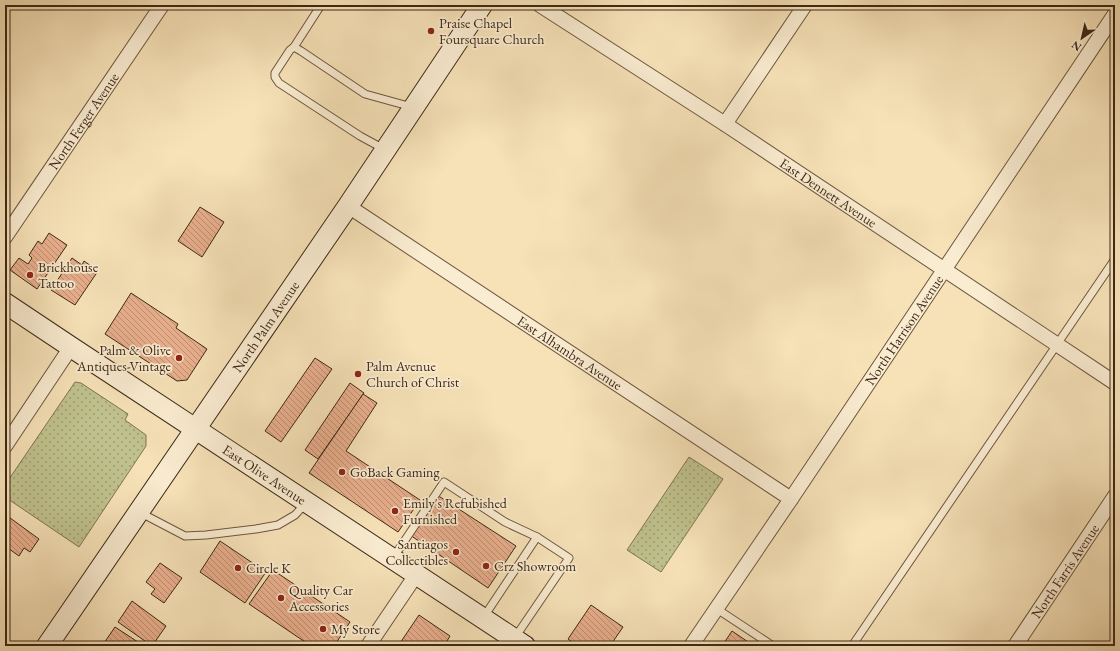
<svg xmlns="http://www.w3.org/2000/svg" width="1120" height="651" font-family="'EB Garamond',serif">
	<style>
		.grass { fill: url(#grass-dots); stroke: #7f7552 }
		.building { fill: url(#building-back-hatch); stroke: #3e2817 }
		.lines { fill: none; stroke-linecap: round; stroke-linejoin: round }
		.service-casing { stroke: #6c563f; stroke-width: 9 }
		.minor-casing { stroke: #6c563f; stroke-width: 16 }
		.secondary-casing { stroke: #3e2817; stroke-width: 22 }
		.service { stroke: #faecd1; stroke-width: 7 }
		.minor { stroke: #faecd1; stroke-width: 14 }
		.secondary { stroke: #faecd1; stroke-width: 20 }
		.poi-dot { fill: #8f2418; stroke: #faecd1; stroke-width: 1.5 }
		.labels { text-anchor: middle; stroke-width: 3.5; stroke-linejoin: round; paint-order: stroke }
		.poi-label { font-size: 14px; fill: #3e2817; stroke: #faecd1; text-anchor: start }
		.street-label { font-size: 14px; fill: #3e2817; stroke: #faecd1 }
	</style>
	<defs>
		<pattern id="grass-dots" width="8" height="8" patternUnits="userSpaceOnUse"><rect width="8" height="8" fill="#c0c28d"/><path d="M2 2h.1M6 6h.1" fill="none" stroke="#9d9e72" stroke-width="1.8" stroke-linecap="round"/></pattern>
		<pattern id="building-back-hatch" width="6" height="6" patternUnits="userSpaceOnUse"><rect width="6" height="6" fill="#e9af8d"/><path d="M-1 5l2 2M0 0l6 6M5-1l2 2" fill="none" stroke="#be8e72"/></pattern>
	</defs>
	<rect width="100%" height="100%" fill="#f7e2b8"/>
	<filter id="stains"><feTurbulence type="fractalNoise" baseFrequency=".005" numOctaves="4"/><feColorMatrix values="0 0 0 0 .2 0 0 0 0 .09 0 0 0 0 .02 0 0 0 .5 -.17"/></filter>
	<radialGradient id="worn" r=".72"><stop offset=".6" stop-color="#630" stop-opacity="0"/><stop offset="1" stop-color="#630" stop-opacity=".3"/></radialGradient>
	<!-- grass -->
	<g class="grass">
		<polygon points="75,382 81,383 128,414 125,420 146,435 146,446 79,547 5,497 5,485"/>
		<polygon points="689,457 723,479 661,572 627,550"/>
	</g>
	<!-- building -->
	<g class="building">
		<polygon points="200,207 224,222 202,257 178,241"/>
		<polygon points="49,233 67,245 37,289 10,270 19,258 28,264 32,258 29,255 38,241 42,244"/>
		<polygon points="72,258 82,265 84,261 98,271 75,305 51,290"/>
		<polygon points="131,293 178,324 176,328 207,349 187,380 177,381 105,334"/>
		<polygon points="315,358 332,369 281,442 265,431"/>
		<polygon points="350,383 364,393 318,459 305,450"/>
		<polygon points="363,394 377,403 346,451 420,500 398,532 309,473"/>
		<polygon points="437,495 516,546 488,588 410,535"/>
		<polygon points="6,515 39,539 30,552 24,548 19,556 5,546"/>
		<polygon points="220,541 266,572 245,603 200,572"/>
		<polygon points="160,563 182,578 164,603 151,594 155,589 146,582"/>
		<polygon points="273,570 350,622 334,646 311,646 249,604"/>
		<polygon points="132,601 166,626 152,646 118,622"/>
		<polygon points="591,605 623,627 612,643 617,646 578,646 568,639"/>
		<polygon points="419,615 450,636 444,646 398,646"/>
		<polygon points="115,627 144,646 102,646"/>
		<polygon points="732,631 754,646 722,646"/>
	</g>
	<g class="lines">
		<!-- service casing -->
		<g class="service-casing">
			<g id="service">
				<polyline points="294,47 321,5"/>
				<polyline points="384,149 360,136 279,83 275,77 275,73 290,50 294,47 301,51 365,94 412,107"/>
				<polyline points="141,513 185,536 206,535 256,529 278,525 295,515 306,503"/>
				<polyline points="393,558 444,482 505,522 537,537"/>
				<polyline points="717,609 773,646"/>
				<polyline points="483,618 537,537 569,558 514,639"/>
				<polyline points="852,646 1115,259"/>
			</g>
		</g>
		<!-- minor casing -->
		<g class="minor-casing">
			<g id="minor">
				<path id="s1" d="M540 5 725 124 1115 383"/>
				<polyline points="725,124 805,5"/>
				<path id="s2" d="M348 206 791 499"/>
				<path id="s3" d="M5 237 162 5"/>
				<polyline points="5,446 71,347"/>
				<polyline points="368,646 416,575"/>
				<path id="s4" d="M691 646 791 499 1115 14"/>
				<path id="s5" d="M1015 646 1115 496"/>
			</g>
		</g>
		<!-- secondary casing -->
		<g class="secondary-casing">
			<g id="secondary">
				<path id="s6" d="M5 303 71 347 525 646"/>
				<path id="s7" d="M47 646 348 206 482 5"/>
			</g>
		</g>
		<!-- service -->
		<use href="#service" class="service"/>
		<!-- minor -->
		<use href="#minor" class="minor"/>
		<!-- secondary -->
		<use href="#secondary" class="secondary"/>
	</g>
	<!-- markers -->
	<g class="poi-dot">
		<circle cx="431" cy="31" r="4"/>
		<circle cx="30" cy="275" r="4"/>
		<circle cx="179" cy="358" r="4"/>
		<circle cx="358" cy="374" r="4"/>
		<circle cx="342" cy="472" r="4"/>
		<circle cx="395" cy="511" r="4"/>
		<circle cx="456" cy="552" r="4"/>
		<circle cx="486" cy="566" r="4"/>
		<circle cx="238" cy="568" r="4"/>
		<circle cx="281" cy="598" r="4"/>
		<circle cx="323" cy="629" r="4"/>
	</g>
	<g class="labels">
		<!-- poi labels -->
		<g class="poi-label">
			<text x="439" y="28">Praise Chapel<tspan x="439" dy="16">Foursquare Church</tspan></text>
			<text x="38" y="272">Brickhouse<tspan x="38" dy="16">Tattoo</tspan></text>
			<text x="171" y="355" text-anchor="end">Palm &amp; Olive<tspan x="171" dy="16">Antiques-Vintage</tspan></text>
			<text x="366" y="371">Palm Avenue<tspan x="366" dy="16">Church of Christ</tspan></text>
			<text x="350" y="477">GoBack Gaming</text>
			<text x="403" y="508">Emily's Refubished<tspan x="403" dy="16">Furnished</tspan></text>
			<text x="448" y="549" text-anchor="end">Santiagos<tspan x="448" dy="16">Collectibles</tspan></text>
			<text x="494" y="571">Crz Showroom</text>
			<text x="246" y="573">Circle K</text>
			<text x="289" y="595">Quality Car<tspan x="289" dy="16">Accessories</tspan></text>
			<text x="331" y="634">My Store</text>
		</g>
		<!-- street labels -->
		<g class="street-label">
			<text dy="5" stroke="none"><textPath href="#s3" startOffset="140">North Ferger Avenue</textPath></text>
			<text dy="5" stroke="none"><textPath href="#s1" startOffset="344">East Dennett Avenue</textPath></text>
			<text dy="5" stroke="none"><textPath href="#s7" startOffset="387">North Palm Avenue</textPath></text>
			<text dy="5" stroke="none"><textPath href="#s4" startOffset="381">North Harrison Avenue</textPath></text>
			<text dy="5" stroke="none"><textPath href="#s2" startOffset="266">East Alhambra Avenue</textPath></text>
			<text dy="5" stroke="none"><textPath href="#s6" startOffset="311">East Olive Avenue</textPath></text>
			<text dy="5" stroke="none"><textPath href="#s5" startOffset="90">North Farris Avenue</textPath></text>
		</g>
	</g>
	<!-- margin -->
	<rect width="1120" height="651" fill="none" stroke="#f7e2b8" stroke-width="20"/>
	<rect x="6" y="6" width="1108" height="639" fill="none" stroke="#3e2817" stroke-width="2"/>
	<rect x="10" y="10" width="1100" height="631" fill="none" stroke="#3e2817"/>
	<!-- north arrow -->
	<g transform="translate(1082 38) rotate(214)" stroke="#faecd1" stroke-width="3" paint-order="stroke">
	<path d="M0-3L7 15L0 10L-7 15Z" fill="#3e2817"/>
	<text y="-6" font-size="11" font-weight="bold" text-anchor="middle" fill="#3e2817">N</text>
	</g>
	<rect width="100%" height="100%" filter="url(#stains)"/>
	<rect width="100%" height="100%" fill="url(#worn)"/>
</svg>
